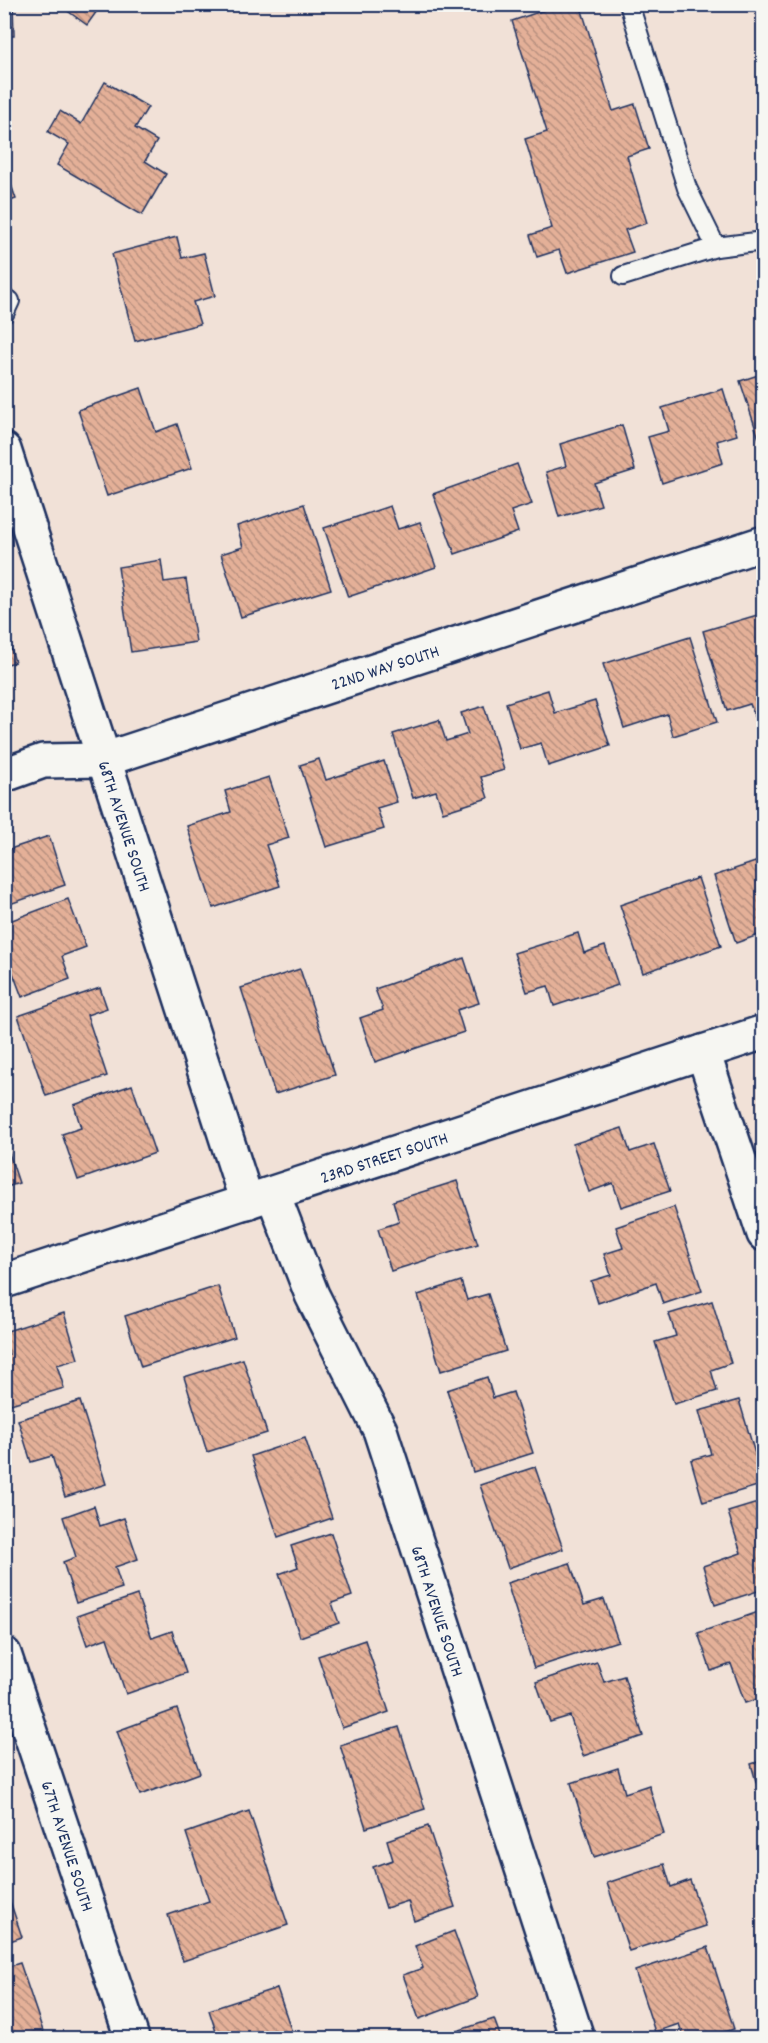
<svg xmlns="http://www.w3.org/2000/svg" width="768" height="2043" font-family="Dekko,sans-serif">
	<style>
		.building { fill: url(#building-back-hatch); stroke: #1b2f5e; stroke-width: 1.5 }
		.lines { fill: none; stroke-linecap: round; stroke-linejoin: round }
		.lane-casing { stroke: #1b2f5e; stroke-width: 22 }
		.street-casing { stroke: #1b2f5e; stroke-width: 38 }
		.lane { stroke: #f6f6f2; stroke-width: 18 }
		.street { stroke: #f6f6f2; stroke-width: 33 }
		.labels { text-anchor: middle; stroke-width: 6; stroke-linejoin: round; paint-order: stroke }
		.street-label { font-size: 18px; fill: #1b2f5e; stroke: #f6f6f2 }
	</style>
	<defs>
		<pattern id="building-back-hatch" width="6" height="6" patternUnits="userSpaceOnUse" patternTransform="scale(1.5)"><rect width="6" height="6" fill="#e4b098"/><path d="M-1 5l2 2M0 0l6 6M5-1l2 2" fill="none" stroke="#b8907f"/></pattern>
	</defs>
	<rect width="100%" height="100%" fill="#f1e1d7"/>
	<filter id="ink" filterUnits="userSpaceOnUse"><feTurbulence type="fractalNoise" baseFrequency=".0167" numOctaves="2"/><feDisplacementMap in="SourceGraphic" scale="12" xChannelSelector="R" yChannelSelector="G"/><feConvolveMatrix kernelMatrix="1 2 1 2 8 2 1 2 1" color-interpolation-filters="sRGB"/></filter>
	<g filter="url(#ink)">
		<!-- building -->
		<g class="building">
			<polygon points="4,4 13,4 14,36 4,36"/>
			<polygon points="58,4 102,4 87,25"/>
			<polygon points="562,4 580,4 613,111 635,104 649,149 627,156 647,223 625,230 633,252 567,273 559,250 537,257 530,235 552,228 525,139 547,132 512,21"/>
			<polygon points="105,82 148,107 135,128 157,141 145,161 166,174 142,215 57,165 69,144 48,132 60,111 81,124"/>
			<polygon points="4,164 16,199 4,203"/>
			<polygon points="177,237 182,258 204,253 215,296 193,302 200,324 135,341 112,254"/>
			<polygon points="764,373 764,450 763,451 740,381"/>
			<polygon points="141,388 156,432 177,424 192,468 107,496 78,410"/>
			<polygon points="723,389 737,435 717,441 723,463 662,483 648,437 669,431 662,408"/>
			<polygon points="622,425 635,470 594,483 601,505 559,517 546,472 566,466 560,444"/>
			<polygon points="517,464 532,504 511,511 518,532 455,554 433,494"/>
			<polygon points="304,504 331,589 241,617 221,554 243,547 237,526"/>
			<polygon points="390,506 398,529 420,522 436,567 348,597 324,528"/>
			<polygon points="161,560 164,582 186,579 196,642 131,652 118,567"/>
			<polygon points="764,613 764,721 757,723 750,704 727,711 703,631"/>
			<polygon points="4,625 15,662 4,665"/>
			<polygon points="690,637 717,722 673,736 667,714 624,728 603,664"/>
			<polygon points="548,690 555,713 595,701 610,746 548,766 541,743 520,749 506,703"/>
			<polygon points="484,706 504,770 481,777 488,798 443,812 436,791 413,798 393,734 439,720 446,741 468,734 461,713"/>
			<polygon points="319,759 326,780 384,761 397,802 377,808 384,829 326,847 300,765"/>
			<polygon points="269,777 289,838 266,845 280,886 213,908 187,826 231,812 225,791"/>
			<polygon points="49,836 65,885 4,906 4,842 7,850"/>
			<polygon points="764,859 764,933 736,943 714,876"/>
			<polygon points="698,878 721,946 643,973 620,905"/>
			<polygon points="68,899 86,947 62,956 70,979 22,997 4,949 4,923"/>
			<polygon points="578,933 584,953 605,946 618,985 554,1006 548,986 527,992 514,953"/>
			<polygon points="464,958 479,1003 457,1010 464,1032 375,1062 360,1018 383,1010 375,989"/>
			<polygon points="300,969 335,1075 275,1094 241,988"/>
			<polygon points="100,988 107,1008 87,1015 107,1076 46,1096 18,1016"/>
			<polygon points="132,1085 155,1153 78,1180 62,1134 81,1128 74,1105"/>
			<polygon points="622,1128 630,1152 654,1144 670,1191 621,1207 613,1183 589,1192 573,1144"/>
			<polygon points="4,1138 19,1183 4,1188"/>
			<polygon points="457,1181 478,1244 391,1271 378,1229 399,1222 393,1201"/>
			<polygon points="674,1207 702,1291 663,1304 656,1283 598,1303 591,1281 611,1275 604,1254 623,1248 616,1227"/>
			<polygon points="461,1281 467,1300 488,1294 506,1351 441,1371 418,1295"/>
			<polygon points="218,1286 235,1337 141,1367 125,1316"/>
			<polygon points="712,1301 731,1363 711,1370 717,1391 674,1404 655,1342 676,1336 669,1314"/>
			<polygon points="64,1313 78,1359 57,1365 64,1388 4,1406 4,1357 9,1355 4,1332"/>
			<polygon points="243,1359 267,1433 207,1452 184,1377"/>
			<polygon points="487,1377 493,1398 513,1392 533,1453 473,1472 447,1390"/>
			<polygon points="739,1400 764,1484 703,1502 691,1460 711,1454 699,1411"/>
			<polygon points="80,1401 106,1484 65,1497 52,1456 31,1462 18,1420"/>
			<polygon points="305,1438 332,1518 278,1537 251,1456"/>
			<polygon points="535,1467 563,1549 508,1568 480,1485"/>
			<polygon points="764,1501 764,1589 715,1605 703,1566 741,1553 728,1512"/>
			<polygon points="94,1506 100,1526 124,1518 138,1559 115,1567 122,1588 76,1603 63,1562 76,1557 63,1517"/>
			<polygon points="331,1533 352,1596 332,1603 339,1623 300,1637 279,1574 298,1567 291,1546"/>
			<polygon points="570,1563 584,1605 604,1599 618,1641 534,1668 507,1583"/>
			<polygon points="137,1595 152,1638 172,1631 186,1673 126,1694 107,1638 87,1645 77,1616"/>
			<polygon points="764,1610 764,1697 745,1703 731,1664 711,1671 698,1633"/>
			<polygon points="365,1640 389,1712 342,1728 318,1656"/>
			<polygon points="597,1662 604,1682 624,1676 643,1736 583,1756 570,1716 550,1722 536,1682"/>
			<polygon points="177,1709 200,1773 140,1795 117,1731"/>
			<polygon points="399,1727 425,1809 366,1828 340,1745"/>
			<polygon points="764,1760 764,1783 757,1785 751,1764"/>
			<polygon points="618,1768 625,1793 649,1785 664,1834 594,1857 571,1783"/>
			<polygon points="249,1811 288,1925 183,1961 168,1915 209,1901 186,1833"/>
			<polygon points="428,1826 455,1907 414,1921 408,1901 386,1908 373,1867 393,1860 387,1840"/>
			<polygon points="664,1864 671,1887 690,1880 706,1926 629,1951 607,1883"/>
			<polygon points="9,1898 22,1937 4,1943 4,1900"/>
			<polygon points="454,1931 478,1997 419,2019 403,1975 423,1968 415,1946"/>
			<polygon points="708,1947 734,2029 706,2038 684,2038 679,2024 655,2032 635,1971"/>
			<polygon points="20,1963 45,2037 41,2038 4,2038 4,1968"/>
			<polygon points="277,1988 294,2038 218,2038 209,2010"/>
			<polygon points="494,2019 501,2038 441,2038 441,2036"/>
		</g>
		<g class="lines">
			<!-- lane casing -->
			<g class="lane-casing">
				<g id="lane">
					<polyline points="629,4 687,188 716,247"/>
					<polyline points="623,276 716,247 764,241"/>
					<polyline points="4,314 10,301"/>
				</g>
			</g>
			<!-- street casing -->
			<g class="street-casing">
				<g id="street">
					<polyline points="4,450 247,1202"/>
					<polyline points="4,775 43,761 103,760 764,543"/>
					<polyline points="703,1052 764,1234"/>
					<polyline points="273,1194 312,1295 380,1430 577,2038"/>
					<polyline points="4,1281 764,1032"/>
					<polyline points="4,1654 132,2038"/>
				</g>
			</g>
			<!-- lane -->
			<use href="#lane" class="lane"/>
			<!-- street -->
			<use href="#street" class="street"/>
		</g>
	</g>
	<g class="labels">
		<!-- street labels -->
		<g class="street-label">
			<text transform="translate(385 667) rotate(-18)" y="6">22ND WAY SOUTH</text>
			<text transform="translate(125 826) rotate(72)" y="6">68TH AVENUE SOUTH</text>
			<text transform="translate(384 1157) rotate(-18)" y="6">23RD STREET SOUTH</text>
			<text transform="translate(438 1611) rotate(72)" y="6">68TH AVENUE SOUTH</text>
			<text transform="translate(68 1846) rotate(72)" y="6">67TH AVENUE SOUTH</text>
		</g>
	</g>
	<!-- margin -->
	<rect width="768" height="2043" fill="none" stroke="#f6f6f2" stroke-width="24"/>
	<rect x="12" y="12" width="744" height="2019" fill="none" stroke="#1b2f5e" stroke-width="2" filter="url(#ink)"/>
</svg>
